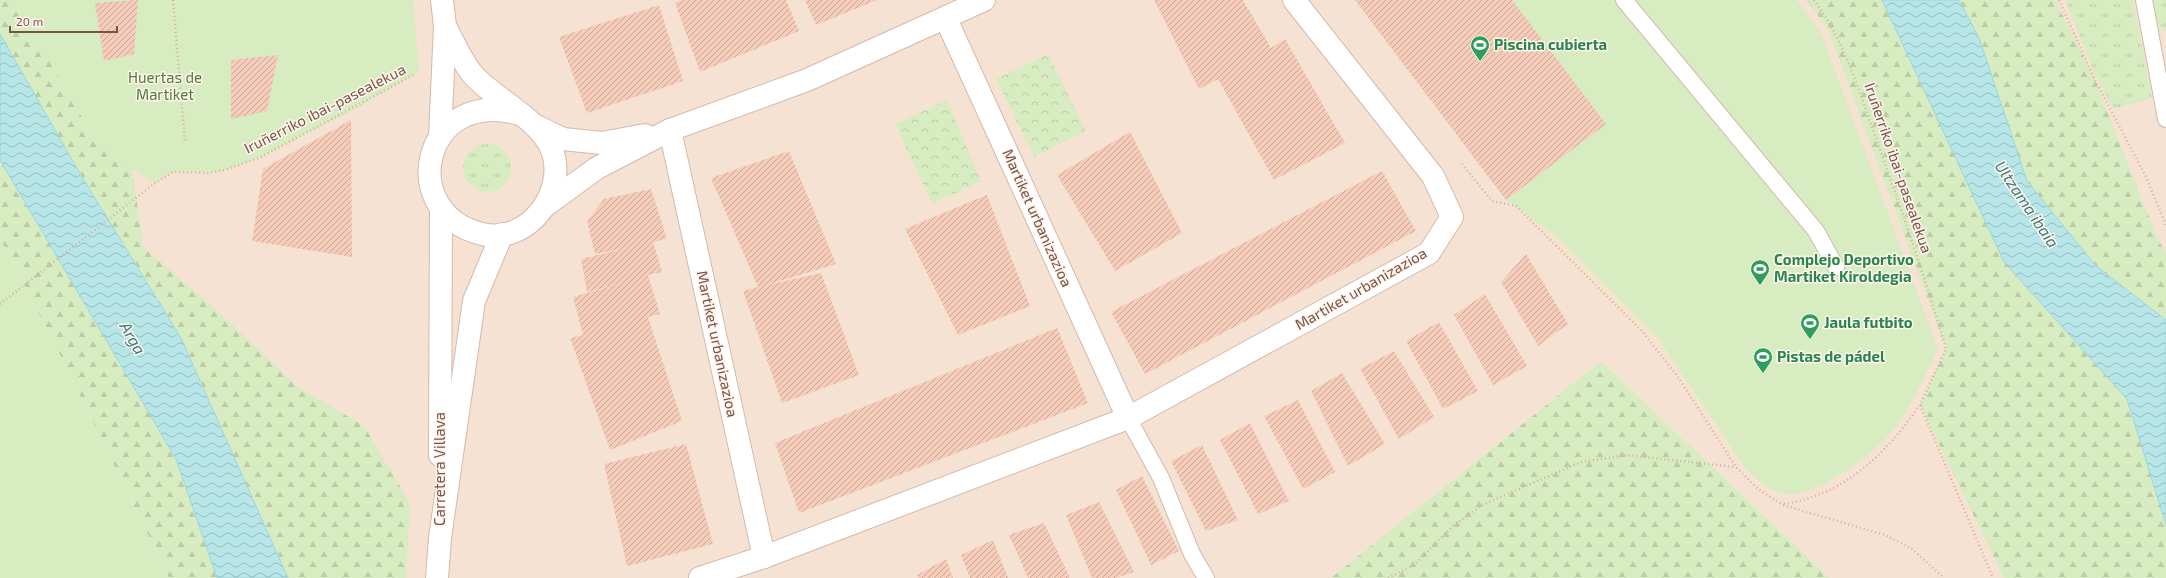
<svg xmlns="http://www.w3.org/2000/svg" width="2166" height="578" font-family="'Exo 2',sans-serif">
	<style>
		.residential { fill: #f6e2d2 }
		.grass { fill: url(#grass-tufts) }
		.forest { fill: url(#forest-firs) }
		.park { fill: url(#park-crowns) }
		.garden { fill: #d7ecc1 }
		.water { fill: url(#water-waves); stroke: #9dd7db }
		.building { fill: url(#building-hatch) }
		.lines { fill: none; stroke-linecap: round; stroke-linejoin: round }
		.service-casing { stroke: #d2baac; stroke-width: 18 }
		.pedestrian-casing { stroke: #d2baac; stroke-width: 24 }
		.minor-casing { stroke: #d2baac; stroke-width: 24 }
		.secondary-casing { stroke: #d5b9aa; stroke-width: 24 }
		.path { stroke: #daaf9d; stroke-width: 2.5; stroke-dasharray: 1 3; stroke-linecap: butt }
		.service { stroke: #fff; stroke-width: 16 }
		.pedestrian { stroke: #fff; stroke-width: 22 }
		.minor { stroke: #fff; stroke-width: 22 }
		.secondary { stroke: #fff; stroke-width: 22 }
		.labels { text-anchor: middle; stroke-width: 3; stroke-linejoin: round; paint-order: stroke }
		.leisure-label { font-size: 15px; font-weight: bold; fill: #27864d; stroke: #fff5ec; text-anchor: start }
		.park-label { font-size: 15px; fill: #54793c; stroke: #fff5ec }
		.street-label { font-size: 15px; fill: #785448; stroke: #fff5ec }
		.water-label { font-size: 16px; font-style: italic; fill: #3a797e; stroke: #fff5ec }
	</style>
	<defs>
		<pattern id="grass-tufts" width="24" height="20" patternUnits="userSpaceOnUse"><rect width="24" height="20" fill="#d7ecc1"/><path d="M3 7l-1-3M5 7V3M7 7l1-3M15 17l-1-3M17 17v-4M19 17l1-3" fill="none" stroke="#bccca7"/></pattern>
		<pattern id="forest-firs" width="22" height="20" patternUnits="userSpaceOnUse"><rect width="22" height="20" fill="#d7ecc1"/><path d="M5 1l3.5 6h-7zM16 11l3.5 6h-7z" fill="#bccca7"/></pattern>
		<pattern id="park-crowns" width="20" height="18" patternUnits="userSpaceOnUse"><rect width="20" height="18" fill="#d7ecc1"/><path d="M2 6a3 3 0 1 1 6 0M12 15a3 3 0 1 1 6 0" fill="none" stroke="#bccca7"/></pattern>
		<pattern id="water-waves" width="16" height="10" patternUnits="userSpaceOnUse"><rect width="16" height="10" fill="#b7e6e8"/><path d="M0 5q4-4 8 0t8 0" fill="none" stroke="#9abdbe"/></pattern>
		<pattern id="building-hatch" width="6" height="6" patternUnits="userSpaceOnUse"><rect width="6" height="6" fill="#f5ccba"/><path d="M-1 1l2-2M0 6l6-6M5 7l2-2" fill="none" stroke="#cba899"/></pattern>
	</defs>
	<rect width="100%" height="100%" fill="#fef1e4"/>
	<!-- residential -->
	<polygon class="residential" points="0,0 2166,0 2166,578 1830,578 1601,361 1331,578 329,578 0,34"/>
	<!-- grass -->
	<g class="grass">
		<polygon points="2065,0 2133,0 2152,98 2113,109 2094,72"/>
		<polygon points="2150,0 2166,0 2166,29 2155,31"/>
		<circle cx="487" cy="168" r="24"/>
	</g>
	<!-- forest -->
	<g class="forest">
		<polygon points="0,0 14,0 100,148 132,167 143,247 222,315 298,387 364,426 410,503 406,578 288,578 181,338 82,177 0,34"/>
		<polygon points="1807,0 2055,0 2095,80 2156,235 2166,254 2166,578 2004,578 1920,405 1946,349 1829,31"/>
		<polygon points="0,160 176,459 217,578 169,578 66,367 0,239"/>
		<polygon points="1601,361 1830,578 1331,578"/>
	</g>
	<!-- park -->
	<g class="park">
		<polygon points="1048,54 1086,131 1034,157 996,79"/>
		<polygon points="947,100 981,181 932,204 895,124"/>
	</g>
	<!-- garden -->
	<g class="garden">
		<polygon points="14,0 413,0 419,72 359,107 261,157 225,170 208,173 173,172 155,183 100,148"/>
		<path d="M1355 0H1797L1822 35 1938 349C1926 374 1914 401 1898 424 1880 450 1815 501 1782 493 1765 489 1757 480 1745 468L1658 338 1553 233 1506 200Z"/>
		<polygon points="0,239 66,367 169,578 0,578"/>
	</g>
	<!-- water -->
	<g class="water">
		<polygon points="1882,0 1959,0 1979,38 2027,181 2096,266 2166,320 2166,525 2127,399 2004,262"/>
		<polygon points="0,34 82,177 181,338 288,578 217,578 176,459 0,160"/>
	</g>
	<!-- building -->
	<g class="building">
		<polygon points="138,0 134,54 104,61 95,3"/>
		<polygon points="681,0 786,0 799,31 700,72 675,3"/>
		<polygon points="805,0 877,0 816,25"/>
		<polygon points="1154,0 1243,0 1271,48 1285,39 1345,143 1274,180 1218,79 1199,89"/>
		<polygon points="1355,0 1512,0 1606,124 1506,200"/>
		<polygon points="659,5 683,81 587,113 559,37"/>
		<polygon points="278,55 267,111 231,119 231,60"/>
		<polygon points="351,120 352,257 252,241 263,169"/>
		<polygon points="1130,132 1182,233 1115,271 1057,175"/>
		<polygon points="789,151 836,264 763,286 821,273 859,375 782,403 743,291 758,287 711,178"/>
		<polygon points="1382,171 1416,231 1145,374 1111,312"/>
		<polygon points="651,189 667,239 653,242 662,272 648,275 660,314 648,317 682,421 610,450 570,338 583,335 573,297 625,282 587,292 581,259 627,248 595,254 587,221 604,199"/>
		<polygon points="987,195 1030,306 958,335 905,229"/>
		<polygon points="1526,254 1568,324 1538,346 1501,282"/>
		<polygon points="1485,294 1527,366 1493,385 1454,315"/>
		<polygon points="1439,322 1478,391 1443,409 1406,341"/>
		<polygon points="1057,328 1088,403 799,513 775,443"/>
		<polygon points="1394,351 1434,417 1399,439 1360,369"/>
		<polygon points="1342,373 1385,444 1348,466 1311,391"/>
		<polygon points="1298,400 1335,472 1303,489 1264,416"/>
		<polygon points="1250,423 1289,501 1258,514 1220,440"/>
		<polygon points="686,444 713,544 627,566 604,464"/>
		<polygon points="1202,445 1238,520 1206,531 1171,461"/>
		<polygon points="1142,476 1179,551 1151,565 1116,490"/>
		<polygon points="1099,502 1134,572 1115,578 1092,578 1066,515"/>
		<polygon points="1044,523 1070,578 1028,578 1009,535"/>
		<polygon points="993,540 1008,578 970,578 961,555"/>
		<polygon points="946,559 953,578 918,578 917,575"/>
	</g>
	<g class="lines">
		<!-- service casing -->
		<g class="service-casing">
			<g id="service">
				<polyline points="1624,0 1816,231 1836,267"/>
				<polyline points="2144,0 2166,119"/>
				<polyline points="1128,418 1161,478 1192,554 1206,578"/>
			</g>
		</g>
		<!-- pedestrian casing -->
		<g class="pedestrian-casing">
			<polyline id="pedestrian" points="946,19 1020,181"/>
		</g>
		<!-- minor casing -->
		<g class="minor-casing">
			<g id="minor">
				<polyline points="536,126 563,139 602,143 645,135"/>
				<polyline points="670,130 764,557"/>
				<polyline points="1020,181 1128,418"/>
				<polyline points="546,205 597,168 670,130 807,80 984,0"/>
				<polyline points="700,578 764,557 1128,418 1429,253 1452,217 1433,176 1294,0"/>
			</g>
		</g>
		<!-- secondary casing -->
		<g class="secondary-casing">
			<g id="secondary">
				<path d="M445 26C453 41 463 64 474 76 496 99 532 116 548 142 573 184 531 246 482 234 394 212 424 86 519 114"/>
				<polyline points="440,137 445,26 442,0"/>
				<polyline points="440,455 441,209"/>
				<polyline points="437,578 440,538 474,301 502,234"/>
			</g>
		</g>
		<!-- path -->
		<g class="path">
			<polyline points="173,0 185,142"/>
			<path d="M1814 0C1846 43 1861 97 1879 147 1903 214 1926 281 1946 349L1920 405 1993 578"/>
			<polyline points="2059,0 2095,80 2146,177 2166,225"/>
			<polyline points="1462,164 1492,201 1516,206 1642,331 1678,377 1736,467 1758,489 1783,505 1885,535 1912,549 1944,578"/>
			<polyline points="0,304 155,183 173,172 208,173 225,170 261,157 413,75"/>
			<path d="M1784 504C1844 495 1886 454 1919 406"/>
			<polyline points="1388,578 1415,564 1453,526 1482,505 1581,462 1627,455 1735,467"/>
		</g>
		<!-- service -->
		<use href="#service" class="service"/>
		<!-- pedestrian -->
		<use href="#pedestrian" class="pedestrian"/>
		<!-- minor -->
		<use href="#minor" class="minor"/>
		<!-- secondary -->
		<use href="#secondary" class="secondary"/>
	</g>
	<!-- icons -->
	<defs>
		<g id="stadium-pin" transform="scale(1)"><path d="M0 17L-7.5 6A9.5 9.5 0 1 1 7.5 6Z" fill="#2e9e5b" stroke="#fff5ec"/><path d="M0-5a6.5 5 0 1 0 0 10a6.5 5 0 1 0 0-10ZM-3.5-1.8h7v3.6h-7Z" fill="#fff"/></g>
	</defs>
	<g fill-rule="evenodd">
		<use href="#stadium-pin" x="1480" y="45"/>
		<use href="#stadium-pin" x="1760" y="269"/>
		<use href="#stadium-pin" x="1810" y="323"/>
		<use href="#stadium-pin" x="1763" y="357"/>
	</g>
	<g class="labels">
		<!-- leisure labels -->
		<g class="leisure-label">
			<text x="1494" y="50">Piscina cubierta</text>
			<text x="1774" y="265">Complejo Deportivo<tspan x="1774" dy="17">Martiket Kiroldegia</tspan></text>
			<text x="1824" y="328">Jaula futbito</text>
			<text x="1777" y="362">Pistas de pádel</text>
		</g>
		<!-- park labels -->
		<g class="park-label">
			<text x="165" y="83">Huertas de<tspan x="165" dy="17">Martiket</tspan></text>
		</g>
		<!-- street labels -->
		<g class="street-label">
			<text transform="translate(325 109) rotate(-27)" y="5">Iruñerriko ibai-pasealekua</text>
			<text transform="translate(1898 168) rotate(71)" y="5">Iruñerriko ibai-pasealekua</text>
			<text transform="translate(1037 218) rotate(66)" y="5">Martiket urbanizazioa</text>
			<text transform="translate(1361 289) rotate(-30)" y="5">Martiket urbanizazioa</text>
			<text transform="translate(717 344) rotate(78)" y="5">Martiket urbanizazioa</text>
			<text transform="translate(440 469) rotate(-90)" y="5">Carretera Villava</text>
		</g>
		<!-- water labels -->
		<g class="water-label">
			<text transform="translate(2027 204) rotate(56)" y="6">Ultzama ibaia</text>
			<text transform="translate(133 338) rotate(60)" y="6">Arga</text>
		</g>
	</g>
	<!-- scale -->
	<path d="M10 26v6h107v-6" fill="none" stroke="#785448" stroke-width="2"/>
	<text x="16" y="26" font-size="12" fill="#785448" stroke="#fff5ec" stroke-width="3" paint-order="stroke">20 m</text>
</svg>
